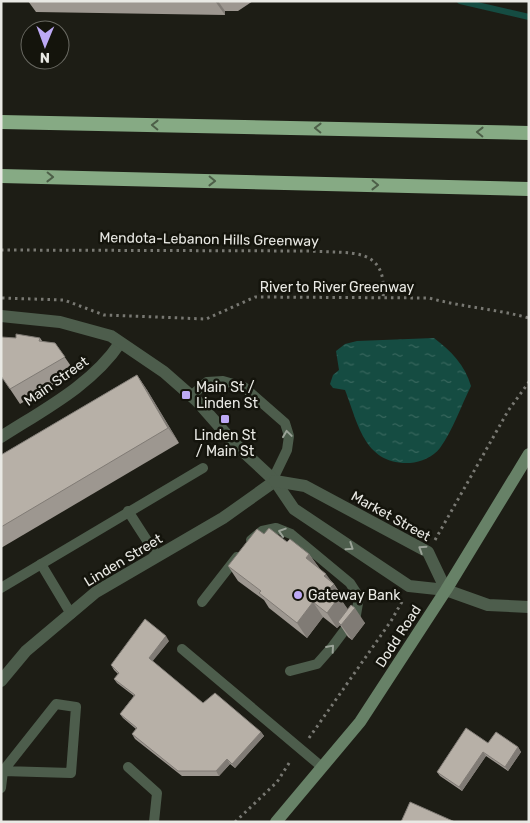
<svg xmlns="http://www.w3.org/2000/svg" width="530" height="823" font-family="Rubik,sans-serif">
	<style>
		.water { fill: url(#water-ripples) }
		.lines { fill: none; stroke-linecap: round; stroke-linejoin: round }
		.stream { stroke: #154c42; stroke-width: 6 }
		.path { stroke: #787872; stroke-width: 3; stroke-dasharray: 2.5 4; stroke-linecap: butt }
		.service { stroke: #4d5d4c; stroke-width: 10 }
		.minor { stroke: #4d5d4c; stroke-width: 12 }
		.tertiary { stroke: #4d5d4c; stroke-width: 12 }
		.secondary { stroke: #678167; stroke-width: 12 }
		.trunk { stroke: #86aa84; stroke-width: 14 }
		.wall { fill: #9d9790 }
		.shaded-wall { fill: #807b75 }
		.building { fill: #b7b0a7; stroke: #807b75 }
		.oneway { stroke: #4d5f48 }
		.oneway2 { stroke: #9ba398 }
		.poi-dot { fill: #bda9f5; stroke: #14140c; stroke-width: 2 }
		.labels { text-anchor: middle; stroke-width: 5; stroke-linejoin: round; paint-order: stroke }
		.street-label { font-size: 14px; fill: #e9e9e4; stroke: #14140c }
		.poi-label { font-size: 14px; fill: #e9e9e4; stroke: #14140c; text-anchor: start }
	</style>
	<defs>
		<pattern id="water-ripples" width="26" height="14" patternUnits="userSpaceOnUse" patternTransform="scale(1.25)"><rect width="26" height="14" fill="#154c42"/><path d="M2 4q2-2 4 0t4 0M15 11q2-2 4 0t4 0" fill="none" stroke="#37665d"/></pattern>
	</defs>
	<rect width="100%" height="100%" fill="#1d1d15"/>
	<!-- water -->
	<path class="water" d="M434 338C451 351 465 365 471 386 461 406 453 430 440 448 433 457 421 462 410 463 364 465 358 423 345 390L333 388 330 384 333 375 339 370 336 351 345 344 357 341Z"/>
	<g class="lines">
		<!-- stream -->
		<polyline class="stream" points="460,1 529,17"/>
		<!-- path -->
		<g class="path">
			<path d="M1 250 311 251C350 254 388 245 383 298"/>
			<path d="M2 298 64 300 104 315 206 319 255 297 429 298C462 307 496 309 529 318"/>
			<polyline points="435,540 508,411 529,382"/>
			<polyline points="309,738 391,621 403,600"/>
			<polyline points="235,822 277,782 291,760"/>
		</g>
		<!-- service -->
		<g class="service">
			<polyline points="191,396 207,382 223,381 244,387 285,423 289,436 287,450 273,479"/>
			<polyline points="128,511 157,556"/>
			<polyline points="251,540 262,531 276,528 291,534 350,583 359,597 356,615 332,647 317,664 290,671"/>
			<polyline points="41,564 71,614"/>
			<polyline points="1,588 203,468"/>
			<polyline points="202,602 237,557"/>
			<polyline points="182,649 322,767"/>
			<polyline points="128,767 157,793 154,822"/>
			<polyline points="1,788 3,771 56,704 76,707 71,773 3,771"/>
		</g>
		<!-- minor -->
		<g class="minor">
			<path d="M1 437C43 410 92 385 120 343"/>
			<polyline points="446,590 488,605 529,607"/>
			<polyline points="1,681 26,651 96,592 223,518 275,481"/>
		</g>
		<!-- tertiary -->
		<g class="tertiary">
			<polyline points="1,316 60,322 111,336 164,372 197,401 234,443 275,481 294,509 409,586 446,590"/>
			<polyline points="275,481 305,486 428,552 446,590"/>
		</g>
		<!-- secondary -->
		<polyline class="secondary" points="276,822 360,722 446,590 529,454"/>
		<!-- trunk -->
		<g class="trunk">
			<polyline points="1,122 529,133"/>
			<polyline points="1,176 529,189"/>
		</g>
	</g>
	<!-- wall -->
	<g class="wall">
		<polygon points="28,1 253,1 238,11 225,11 225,15 36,12"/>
		<polygon points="16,338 40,338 43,342 55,343 75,372 20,404 10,389"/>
		<polygon points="137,375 147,390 179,443 1,548 1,455"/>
		<polygon points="264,534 287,542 309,554 320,569 334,584 344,599 342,601 347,609 365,623 352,640 348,637 340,625 337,628 323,617 307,638 269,608 264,600 238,581 228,566"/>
		<polygon points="169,641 152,661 203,703 261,732 264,736 235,768 230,764 219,776 182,776 135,739 132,734 136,729 123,718 120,714 134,696 117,683 114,679 118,674 114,670 111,665"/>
		<polygon points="488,743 518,747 521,752 508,771 486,756 462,791 440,776 437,772"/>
	</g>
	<!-- shaded-wall -->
	<g class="shaded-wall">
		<polygon points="215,1 218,1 225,11 225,15"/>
		<polygon points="137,375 147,390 179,443 168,428"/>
		<polygon points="309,554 320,569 306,558"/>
		<polygon points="326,574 344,599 342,601 350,612 338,622 340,625 337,628 327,613 330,588 324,576"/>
		<polygon points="313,602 323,617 307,638 297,623"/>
		<polygon points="355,608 365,623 352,640 341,625"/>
		<polygon points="166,636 169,641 152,662 149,658"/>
		<polygon points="261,732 264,736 235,768 232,764"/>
		<polygon points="518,747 521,752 508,771 505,767"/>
		<polygon points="483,752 486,756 462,791 459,787"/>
		<polygon points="227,759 230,764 219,776 216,771"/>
	</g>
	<!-- building -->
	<g class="building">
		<polygon points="16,334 40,338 39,341 55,343 65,357 10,389 1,376 1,337 16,338"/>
		<polygon points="137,375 168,428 1,527 1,455"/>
		<polygon points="269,528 287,542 290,539 309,554 306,558 326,574 324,576 334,584 330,588 339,597 327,613 313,602 297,623 259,593 261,591 228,566 257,529 264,534"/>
		<polygon points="351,605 355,608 341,625 338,622"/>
		<polygon points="145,619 166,636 149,658 203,703 215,693 261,732 232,764 227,759 216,771 178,771 132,734 137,728 120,714 135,695 114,679 119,673 111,665"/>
		<polygon points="466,728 488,743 496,732 518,747 505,767 483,752 459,787 437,772"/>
		<polygon points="410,802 455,822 401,822"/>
	</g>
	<!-- one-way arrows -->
	<defs><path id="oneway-chevron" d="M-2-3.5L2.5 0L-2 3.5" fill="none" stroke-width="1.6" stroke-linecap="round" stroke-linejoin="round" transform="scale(1.25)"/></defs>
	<g class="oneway">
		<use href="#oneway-chevron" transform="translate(155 125) rotate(-179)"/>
		<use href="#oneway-chevron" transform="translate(318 128) rotate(-179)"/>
		<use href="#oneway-chevron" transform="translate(480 132) rotate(-179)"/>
		<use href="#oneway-chevron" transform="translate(50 177) rotate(1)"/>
		<use href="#oneway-chevron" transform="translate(212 181) rotate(1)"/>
		<use href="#oneway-chevron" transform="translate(375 185) rotate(1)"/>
	</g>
	<g class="oneway2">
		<use href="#oneway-chevron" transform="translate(287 434) rotate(-98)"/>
		<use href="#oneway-chevron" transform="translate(282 532) rotate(-162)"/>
		<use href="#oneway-chevron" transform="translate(350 547) rotate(34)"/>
		<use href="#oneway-chevron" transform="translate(422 549) rotate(-147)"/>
		<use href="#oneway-chevron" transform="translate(331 648) rotate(-49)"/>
	</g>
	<!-- markers -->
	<g class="poi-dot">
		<rect x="181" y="390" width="10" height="10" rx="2.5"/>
		<rect x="220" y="414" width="10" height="10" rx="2.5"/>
		<circle cx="298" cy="595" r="5"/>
	</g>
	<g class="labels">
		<!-- street labels -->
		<g class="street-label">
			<text transform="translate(209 239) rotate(1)" y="5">Mendota-Lebanon Hills Greenway</text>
			<text x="337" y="292">River to River Greenway</text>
			<text transform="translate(56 381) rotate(-35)" y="5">Main Street</text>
			<text transform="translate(391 516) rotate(29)" y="5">Market Street</text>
			<text transform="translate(123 560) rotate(-31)" y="5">Linden Street</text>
			<text transform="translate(398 636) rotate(-57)" y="5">Dodd Road</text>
		</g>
		<!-- poi labels -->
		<g class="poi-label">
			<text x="196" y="392">Main St /<tspan x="196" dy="16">Linden St</tspan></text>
			<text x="225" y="440" text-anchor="middle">Linden St<tspan x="225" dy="16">/ Main St</tspan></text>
			<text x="308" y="600">Gateway Bank</text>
		</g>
	</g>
	<!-- border -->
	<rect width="530" height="823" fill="none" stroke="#e9e9e4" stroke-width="5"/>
	<!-- north arrow -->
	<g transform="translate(45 45) rotate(181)"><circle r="24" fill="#14140c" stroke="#696962"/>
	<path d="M0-4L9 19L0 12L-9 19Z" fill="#bda9f5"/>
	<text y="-8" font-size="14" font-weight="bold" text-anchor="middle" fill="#e9e9e4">N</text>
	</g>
</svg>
